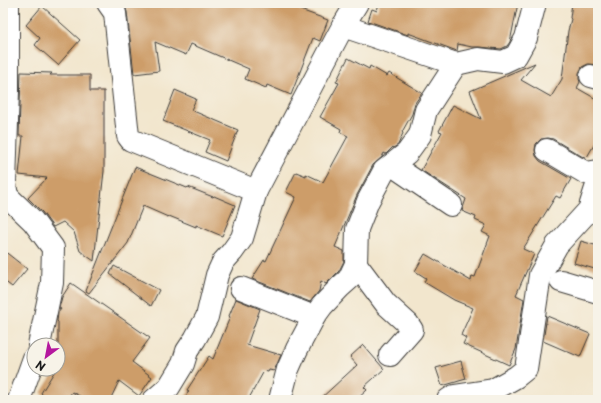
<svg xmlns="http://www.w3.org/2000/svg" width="601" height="403" font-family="'Playpen Sans',sans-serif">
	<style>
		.building { fill: #cd9d69 }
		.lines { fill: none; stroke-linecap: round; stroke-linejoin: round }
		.minor-casing { stroke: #3c3a37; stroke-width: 24 }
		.minor { stroke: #fff; stroke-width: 22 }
	</style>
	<rect width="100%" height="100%" fill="#f7f3e8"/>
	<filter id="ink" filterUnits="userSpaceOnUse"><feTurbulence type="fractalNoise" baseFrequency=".025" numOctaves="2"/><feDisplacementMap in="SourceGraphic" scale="8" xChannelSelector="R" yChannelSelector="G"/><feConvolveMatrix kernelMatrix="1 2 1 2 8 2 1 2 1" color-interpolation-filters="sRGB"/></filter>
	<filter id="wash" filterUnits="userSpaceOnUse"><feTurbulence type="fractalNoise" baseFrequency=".012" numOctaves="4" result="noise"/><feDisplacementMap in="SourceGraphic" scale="16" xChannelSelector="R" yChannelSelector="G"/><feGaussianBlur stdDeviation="0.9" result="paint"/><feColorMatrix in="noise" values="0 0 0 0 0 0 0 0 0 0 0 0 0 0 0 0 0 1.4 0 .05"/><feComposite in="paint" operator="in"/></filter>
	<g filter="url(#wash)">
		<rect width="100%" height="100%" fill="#f2e6cd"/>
		<g id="blocks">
			<!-- building -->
			<g class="building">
				<polygon points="124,3 281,3 328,20 320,41 313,38 291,95 267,85 266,88 245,79 249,69 191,44 186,55 155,42 159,71 134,74 127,12"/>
				<polygon points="379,3 518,3 510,42 507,46 501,49 479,47 472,47 458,44 457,51 408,33 408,35 368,21 372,9 377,11"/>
				<polygon points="572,3 598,3 598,65 588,64 582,67 579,73 579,79 580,82 577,88 598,100 598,138 587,157 584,156 583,157 553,139 548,138 541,139 536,144 535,150 536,156 540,161 571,179 560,198 556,196 523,249 534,254 516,295 524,299 516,349 509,365 463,344 466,338 461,335 473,308 454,300 424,282 426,278 415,271 425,254 471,281 472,276 475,277 490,236 482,232 486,225 475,220 476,217 462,211 466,199 421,170 442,132 439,131 453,105 481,119 470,91 535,63 521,80 551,97 562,79 568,31 571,19 570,18"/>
				<polygon points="42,6 80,40 58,65 35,45 40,38 26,25"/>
				<polygon points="348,58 369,69 370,66 387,76 389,73 422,93 415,103 412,114 402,132 403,133 398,145 393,148 393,147 386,154 384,153 382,157 373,165 357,195 335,247 344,251 344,261 339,271 326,284 321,281 319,291 310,302 252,279 264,260 266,261 296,197 286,192 296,172 306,176 306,174 323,182 348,136 340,132 341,129 320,117 339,83 336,82"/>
				<polygon points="21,72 52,73 50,75 90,75 90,91 104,91 104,171 94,261 80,251 74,232 63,222 53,227 42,212 28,198 47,178 19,175 23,136 19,136"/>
				<polygon points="175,90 196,99 191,110 238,130 226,161 205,152 210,140 163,121"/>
				<polygon points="135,167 187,188 188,187 213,197 214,196 235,205 222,236 196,225 196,227 169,216 168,217 143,206 128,243 89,293 86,291"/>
				<polygon points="581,241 598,246 598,270 574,263"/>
				<polygon points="3,250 27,269 12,287 3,280"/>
				<polygon points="114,266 159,290 151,306 110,274"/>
				<polygon points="71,283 150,338 132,362 152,377 139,396 119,381 110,400 87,400 72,392 66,400 39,400 43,395 41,393 56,369 58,369 58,322 57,321 58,313 61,309 59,308 62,297"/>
				<polygon points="236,299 260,309 247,345 281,355 274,371 269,370 268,372 264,371 248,400 183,400 189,391 187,390 209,356 213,359 230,317 229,316"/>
				<polygon points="547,316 590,334 580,357 543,341"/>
				<polygon points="363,345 384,369 364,387 367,390 356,400 319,400 357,365 350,357"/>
				<polygon points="461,361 466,379 442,386 436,368"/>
			</g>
		</g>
	</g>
	<g filter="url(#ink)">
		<use href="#blocks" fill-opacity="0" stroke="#3c3a37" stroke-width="1"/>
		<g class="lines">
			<!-- minor casing -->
			<g class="minor-casing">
				<g id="minor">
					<polyline points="108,3 115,13 128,136 131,140 256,191"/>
					<polyline points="343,26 456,64 478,59 503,62 516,56 526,38 535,3"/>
					<polyline points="591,76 598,78"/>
					<polyline points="547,150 586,173 598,171"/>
					<polyline points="392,165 451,205"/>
					<polyline points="3,195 7,196 33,221 53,248 52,283 39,345"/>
					<polyline points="7,196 5,184 8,91 8,3"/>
					<polyline points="356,264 386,304 408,324 412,330 390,355"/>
					<polyline points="561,281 598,292"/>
					<polyline points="241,288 314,317"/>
					<polyline points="19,400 34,358"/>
					<polyline points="154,400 169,387 183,364 187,351 195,339 207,317 217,275 223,262 232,252 242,238 256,191 343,26 357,3"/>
					<polyline points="280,400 288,369 297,349 314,317 322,306 340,287 349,279 356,264 357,229 368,201 384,171 407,153 420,135 426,110 456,64"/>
					<polyline points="448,400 454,396 493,390 516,377 526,369 540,275 557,245 589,210 598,182"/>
				</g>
			</g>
			<!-- minor -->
			<use href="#minor" class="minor"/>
		</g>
	</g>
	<!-- margin -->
	<rect width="601" height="403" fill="none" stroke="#f7f3e8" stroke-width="16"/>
	<!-- north arrow -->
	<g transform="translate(46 357) rotate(212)"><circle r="19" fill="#f7f3e8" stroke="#9f9d96"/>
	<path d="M0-3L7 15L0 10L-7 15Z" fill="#b5179e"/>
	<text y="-6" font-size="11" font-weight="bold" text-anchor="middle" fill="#1c1c1c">N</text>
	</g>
</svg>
